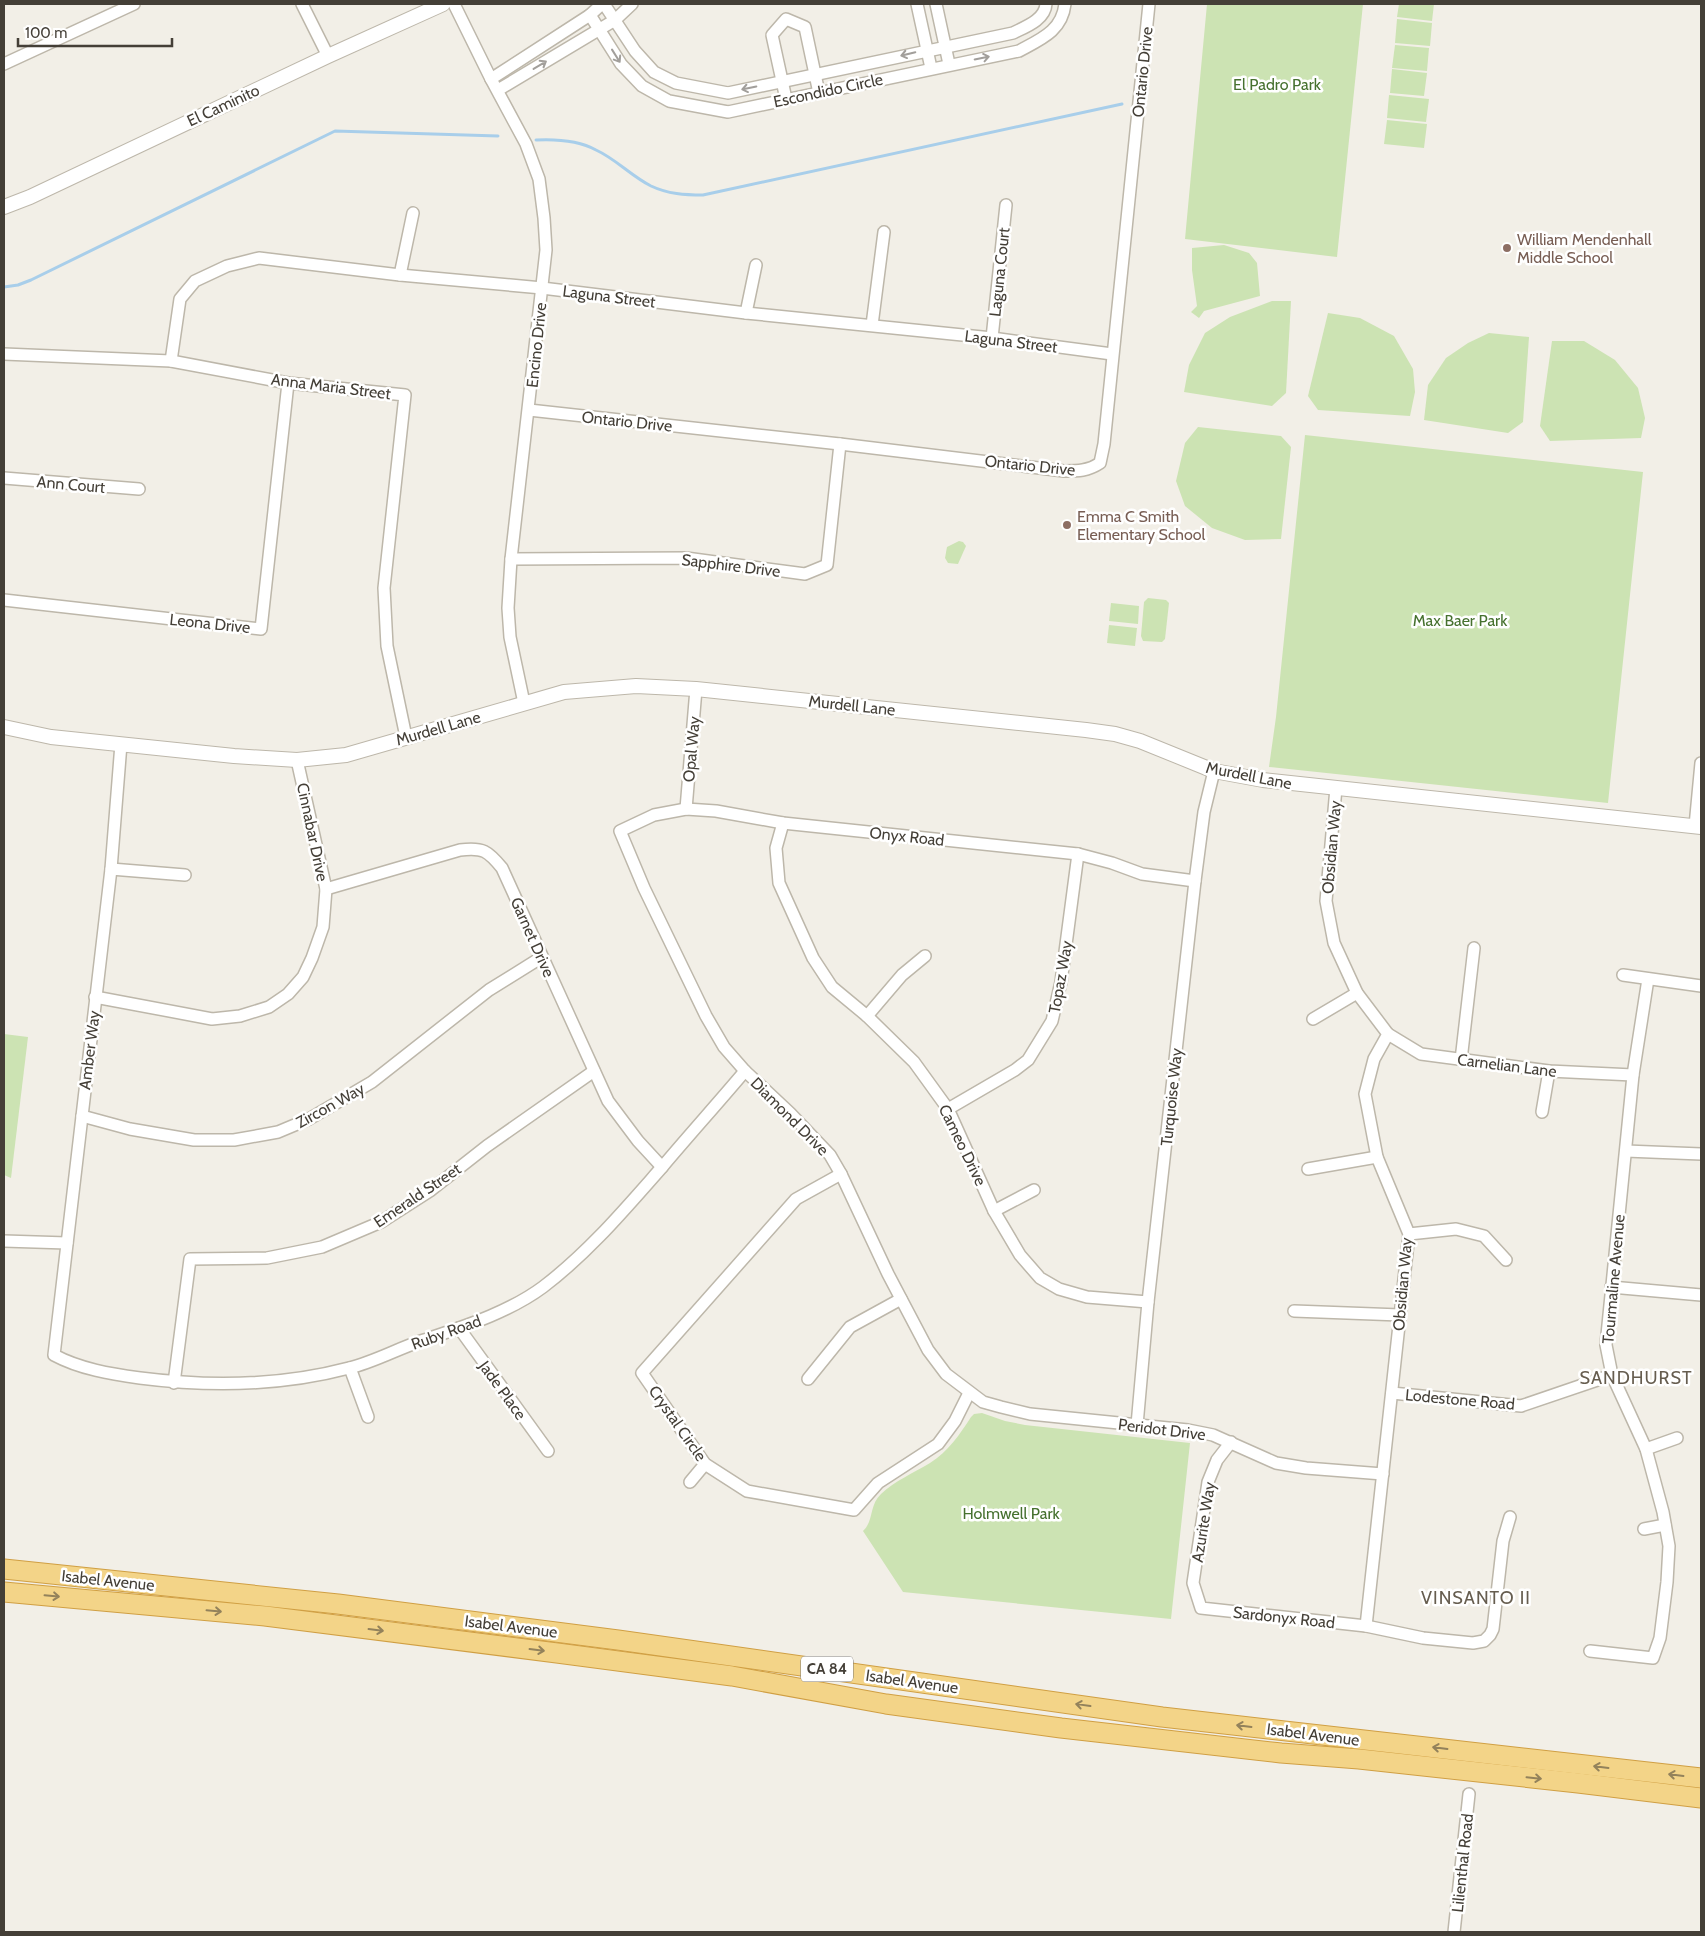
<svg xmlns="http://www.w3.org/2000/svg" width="1705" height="1936" font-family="Cabin,sans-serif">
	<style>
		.green { fill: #cce3b3 }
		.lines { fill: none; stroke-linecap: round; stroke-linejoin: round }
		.stream { stroke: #a8ceea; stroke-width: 3 }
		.minor-casing { stroke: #bdb7aa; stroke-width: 14 }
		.tertiary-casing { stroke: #bdb7aa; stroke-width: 16 }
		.trunk-casing { stroke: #d09f43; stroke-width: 21 }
		.minor { stroke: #fff; stroke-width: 11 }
		.tertiary { stroke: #fff; stroke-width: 14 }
		.trunk { stroke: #f3d488; stroke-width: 19 }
		.oneway { stroke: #a29f9b }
		.oneway2 { stroke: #93825b }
		.education-dot { fill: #8d6e63; stroke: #fff; stroke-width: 2 }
		.labels { text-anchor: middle; stroke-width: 5; stroke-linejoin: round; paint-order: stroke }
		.shield { fill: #fff; stroke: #7c7973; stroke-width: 1 }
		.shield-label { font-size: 15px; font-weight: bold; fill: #443f37 }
		.street-label { font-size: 16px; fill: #443f37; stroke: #fff }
		.park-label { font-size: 16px; fill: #46712f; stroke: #fff }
		.education-label { font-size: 16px; fill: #785e54; stroke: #fff; text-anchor: start }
		.neighbourhood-label { font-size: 18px; letter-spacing: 1px; fill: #665d4f; stroke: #fff }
	</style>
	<rect width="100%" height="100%" fill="#f2efe7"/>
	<!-- green -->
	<g class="green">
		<polygon points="1207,4 1363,4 1337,257 1185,239"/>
		<polygon points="1399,4 1434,4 1432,21 1397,17"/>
		<polygon points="1397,19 1432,23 1430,46 1395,43"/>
		<polygon points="1395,45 1429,48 1427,71 1392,68"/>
		<polygon points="1392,69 1427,73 1424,96 1390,93"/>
		<polygon points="1389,95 1429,99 1426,122 1387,118"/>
		<polygon points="1387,120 1427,124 1424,148 1384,144"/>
		<polygon points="1224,245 1249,253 1257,263 1260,296 1204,311 1199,318 1191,312 1197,306 1192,270 1192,248"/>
		<polygon points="1272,301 1291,301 1286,393 1272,406 1184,392 1189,365 1205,333 1230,317"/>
		<polygon points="1328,313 1360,318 1394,336 1413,369 1415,392 1410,416 1318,410 1308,396"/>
		<polygon points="1489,333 1529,337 1523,422 1508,433 1424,420 1428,385 1446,358 1468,343"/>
		<polygon points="1552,341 1584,341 1615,360 1638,388 1645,418 1641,438 1550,441 1540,426"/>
		<polygon points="1198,427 1281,436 1291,447 1281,539 1245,540 1212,528 1185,506 1176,481 1185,443"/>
		<polygon points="1305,435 1643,472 1608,803 1269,767 1276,717"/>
		<polygon points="959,541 963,542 966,546 958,564 948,563 945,558 947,547"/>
		<polygon points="1148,598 1166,600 1169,603 1165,639 1162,642 1143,641 1141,636 1144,602"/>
		<polygon points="1111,603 1139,606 1138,624 1109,621"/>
		<polygon points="1109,625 1137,628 1135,646 1107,643"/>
		<polygon points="4,1034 28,1037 11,1178 4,1175"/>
		<path d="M982 1413 1005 1421 1025 1425 1190 1443 1171 1619 903 1592 863 1531C874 1521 869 1505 881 1494 895 1481 913 1473 930 1463 948 1452 960 1434 971 1417L974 1414Z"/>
	</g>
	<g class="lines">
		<!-- stream -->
		<g class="stream">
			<path d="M536 140C557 139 578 140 596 150 616 159 631 176 651 186 668 194 685 195 703 195L1122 104"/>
			<polyline points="4,287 18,285 31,280 335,131 498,136"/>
		</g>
		<!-- minor casing -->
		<g class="minor-casing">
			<g id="minor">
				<polyline points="302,4 328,56"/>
				<polyline points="454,4 491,79 526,144 539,179 544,218 546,250 511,559 508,608 510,637 524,703"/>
				<path d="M604 4 635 51 654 72 676 83 728 93 1013 33C1025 27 1045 20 1046 4"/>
				<polyline points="917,4 931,68"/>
				<polyline points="936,4 949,64"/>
				<path d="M590 15 621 64 642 86 669 101 728 112 1019 51C1041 39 1062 31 1065 4"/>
				<polyline points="4,64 134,4"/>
				<polyline points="491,79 590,15 602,4"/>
				<polyline points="498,90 615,20 632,4"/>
				<polyline points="786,99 772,35 786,19 805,27 819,93"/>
				<polyline points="400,275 413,213"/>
				<polyline points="746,313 756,265"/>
				<polyline points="872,325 884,232"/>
				<polyline points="992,338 1006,205"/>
				<polyline points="4,354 171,361 288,383 405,395 384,588 387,646 406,737"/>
				<polyline points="171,361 180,299 195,281 227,266 259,258 400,275 542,288 746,313 992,338 1112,354"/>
				<path d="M529 410 840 444 1064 471C1078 471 1088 471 1100 463L1104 444 1149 4"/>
				<polyline points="4,478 139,489"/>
				<polyline points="511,559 686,558 805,574 827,565 840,444"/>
				<polyline points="4,600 261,629 288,383"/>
				<path d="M121 744 111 869 54 1355C80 1369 111 1374 140 1378 210 1387 281 1386 349 1368 374 1362 397 1349 421 1341 462 1327 508 1313 543 1287 589 1252 625 1209 663 1166 690 1134 718 1103 745 1071"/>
				<polyline points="1336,788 1326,901 1334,943 1357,993 1388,1034 1374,1059 1365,1094 1377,1157 1409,1234 1366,1626"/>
				<polyline points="686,809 696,689"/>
				<polyline points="783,823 776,848 779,883 813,958 832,987 867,1016 914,1062 948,1109 994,1211 1020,1255 1040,1278 1059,1289 1087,1297 1148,1302"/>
				<polyline points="1695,826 1701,763"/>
				<polyline points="111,869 185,875"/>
				<polyline points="1195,881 1142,874 1112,863 1078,854 783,823 716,811 686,809 654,815 620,831 644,888 706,1016 724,1047 745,1071 790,1113 830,1155 841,1174 888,1274 928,1350 946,1374 983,1402 1001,1407 1030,1414 1188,1430 1213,1435 1276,1463 1306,1468 1383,1474"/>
				<path d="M326 889 460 850C483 847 488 851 502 868L608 1101 638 1141 662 1167"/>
				<polyline points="1623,975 1701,986"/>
				<polyline points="95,997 212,1019 240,1016 269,1007 288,994 303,977 312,958 323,927 326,889 297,760"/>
				<polyline points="867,1016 902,975 925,956"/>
				<polyline points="1313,1019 1357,993"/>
				<polyline points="1388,1034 1421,1054 1549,1071 1633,1075"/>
				<polyline points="1461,1060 1474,948"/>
				<polyline points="948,1109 1015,1070 1028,1060 1052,1021 1061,982 1078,854"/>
				<polyline points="1542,1112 1549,1071"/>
				<polyline points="82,1116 130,1129 194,1140 234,1140 278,1132 309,1119 372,1082 489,990 542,957"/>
				<polyline points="1626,1151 1701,1154"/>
				<polyline points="1308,1169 1377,1157"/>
				<polyline points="841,1174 796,1199 642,1373 705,1464 747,1491 854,1510 878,1483 938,1444 955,1421 969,1393"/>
				<polyline points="994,1211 1034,1190"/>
				<polyline points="1409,1234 1456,1229 1484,1236 1506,1260"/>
				<polyline points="4,1241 67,1243"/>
				<polyline points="1611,1287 1701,1295"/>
				<polyline points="1294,1311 1400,1315"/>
				<polyline points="459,1328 548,1451"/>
				<polyline points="350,1368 368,1417"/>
				<polyline points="808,1379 850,1327 901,1299"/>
				<polyline points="174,1383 190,1259 267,1258 322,1247 381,1222 431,1190 487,1146 594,1071"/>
				<polyline points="1392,1393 1521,1406 1612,1375"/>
				<polyline points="1137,1425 1148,1302 1195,881 1204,812 1214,771"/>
				<polyline points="1231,1442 1217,1460 1208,1482 1193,1583 1201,1608 1366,1626 1423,1638 1473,1643 1484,1641 1490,1635 1493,1629 1503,1541 1510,1517"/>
				<polyline points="1646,1449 1677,1438"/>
				<polyline points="690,1482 705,1464"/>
				<polyline points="1644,1529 1665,1525"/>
				<polyline points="1590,1651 1653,1658 1660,1638 1667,1582 1669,1546 1663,1512 1646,1449 1612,1375 1606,1345 1633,1075 1648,979"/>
				<polyline points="1454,1932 1469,1794"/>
			</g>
		</g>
		<!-- tertiary casing -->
		<g class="tertiary-casing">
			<g id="tertiary">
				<polyline points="4,207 30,197 328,56 443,4"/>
				<polyline points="4,727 51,737 234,756 297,760 346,755 564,692 636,686 696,689 1086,730 1115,734 1140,741 1214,771 1263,780 1701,827"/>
			</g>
		</g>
		<!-- trunk casing -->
		<g class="trunk-casing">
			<g id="trunk">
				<polyline points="4,1569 338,1604 618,1640 1162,1717 1701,1778"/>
				<polyline points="4,1592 265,1616 557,1653 732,1676 886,1704 1061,1728 1281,1753 1359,1759 1578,1783 1701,1798"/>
			</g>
		</g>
		<!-- minor -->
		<use href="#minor" class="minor"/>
		<!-- tertiary -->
		<use href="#tertiary" class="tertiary"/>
		<!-- trunk -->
		<use href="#trunk" class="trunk"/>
	</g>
	<!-- one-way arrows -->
	<defs><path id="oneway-shaft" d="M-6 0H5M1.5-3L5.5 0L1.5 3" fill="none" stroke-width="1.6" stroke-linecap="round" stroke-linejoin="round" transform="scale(1.25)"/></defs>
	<g class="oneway">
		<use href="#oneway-shaft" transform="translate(908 54) rotate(167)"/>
		<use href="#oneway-shaft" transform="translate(616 56) rotate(58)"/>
		<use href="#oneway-shaft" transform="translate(982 58) rotate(-11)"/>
		<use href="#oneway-shaft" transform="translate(540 65) rotate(-31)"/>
		<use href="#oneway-shaft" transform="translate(749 88) rotate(168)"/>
	</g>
	<g class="oneway2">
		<use href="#oneway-shaft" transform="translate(52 1596) rotate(5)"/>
		<use href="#oneway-shaft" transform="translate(214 1611) rotate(5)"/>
		<use href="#oneway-shaft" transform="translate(376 1630) rotate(7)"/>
		<use href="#oneway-shaft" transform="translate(537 1650) rotate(7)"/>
		<use href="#oneway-shaft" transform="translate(1083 1705) rotate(-172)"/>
		<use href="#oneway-shaft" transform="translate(1244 1726) rotate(-173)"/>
		<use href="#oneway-shaft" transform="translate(1440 1748) rotate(-173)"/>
		<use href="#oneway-shaft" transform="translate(1601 1767) rotate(-173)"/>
		<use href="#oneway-shaft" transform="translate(1676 1775) rotate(-173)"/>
		<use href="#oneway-shaft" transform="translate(1534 1778) rotate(6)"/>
	</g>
	<!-- markers -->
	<g class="education-dot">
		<circle cx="1507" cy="248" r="5"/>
		<circle cx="1067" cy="525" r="5"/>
	</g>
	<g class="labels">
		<!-- shield labels -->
		<rect class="shield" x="801" y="1656.5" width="52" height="25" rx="4"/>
		<g class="shield-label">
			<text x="827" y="1674">CA 84</text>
		</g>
		<!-- street labels -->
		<g class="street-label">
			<text transform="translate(1142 72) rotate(-84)" y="6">Ontario Drive</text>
			<text transform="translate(828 90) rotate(-12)" y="6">Escondido Circle</text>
			<text transform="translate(223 105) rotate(-25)" y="6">El Caminito</text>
			<text transform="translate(999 272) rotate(-84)" y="6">Laguna Court</text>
			<text transform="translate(609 296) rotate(7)" y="6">Laguna Street</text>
			<text transform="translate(1011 341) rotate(7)" y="6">Laguna Street</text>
			<text transform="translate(536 345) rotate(-84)" y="6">Encino Drive</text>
			<text transform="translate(331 386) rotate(7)" y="6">Anna Maria Street</text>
			<text transform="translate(627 421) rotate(6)" y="6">Ontario Drive</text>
			<text transform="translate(1030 465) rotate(6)" y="6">Ontario Drive</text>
			<text transform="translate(71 484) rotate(5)" y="6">Ann Court</text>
			<text transform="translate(731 565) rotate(7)" y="6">Sapphire Drive</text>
			<text transform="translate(210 623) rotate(6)" y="6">Leona Drive</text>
			<text transform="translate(852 705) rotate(6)" y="6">Murdell Lane</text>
			<text transform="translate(438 728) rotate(-16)" y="6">Murdell Lane</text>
			<text transform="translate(691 749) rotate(-85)" y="6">Opal Way</text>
			<text transform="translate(1249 775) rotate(11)" y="6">Murdell Lane</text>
			<text transform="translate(313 832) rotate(78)" y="6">Cinnabar Drive</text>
			<text transform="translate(907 836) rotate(6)" y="6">Onyx Road</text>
			<text transform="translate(1331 847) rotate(-85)" y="6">Obsidian Way</text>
			<text transform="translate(533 937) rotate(66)" y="6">Garnet Drive</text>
			<text transform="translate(1060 977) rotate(-80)" y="6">Topaz Way</text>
			<text transform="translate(89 1050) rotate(-83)" y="6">Amber Way</text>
			<text transform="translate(1507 1065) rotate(7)" y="6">Carnelian Lane</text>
			<text transform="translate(1171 1097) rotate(-84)" y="6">Turquoise Way</text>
			<text transform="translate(330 1105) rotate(-29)" y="6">Zircon Way</text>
			<text transform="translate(790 1116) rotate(45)" y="6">Diamond Drive</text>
			<text transform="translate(963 1145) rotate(64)" y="6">Cameo Drive</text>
			<text transform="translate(417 1195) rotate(-34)" y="6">Emerald Street</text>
			<text transform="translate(1613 1279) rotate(-85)" y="6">Tourmaline Avenue</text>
			<text transform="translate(1402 1284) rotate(-85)" y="6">Obsidian Way</text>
			<text transform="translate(446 1332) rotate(-20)" y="6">Ruby Road</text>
			<text transform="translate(503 1390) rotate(54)" y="6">Jade Place</text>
			<text transform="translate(1460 1399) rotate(5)" y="6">Lodestone Road</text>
			<text transform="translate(678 1423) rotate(55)" y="6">Crystal Circle</text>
			<text transform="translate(1162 1429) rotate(7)" y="6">Peridot Drive</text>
			<text transform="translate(1203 1522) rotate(-81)" y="6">Azurite Way</text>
			<text transform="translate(108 1580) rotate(6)" y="6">Isabel Avenue</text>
			<text transform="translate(1284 1617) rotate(6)" y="6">Sardonyx Road</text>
			<text transform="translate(511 1626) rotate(7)" y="6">Isabel Avenue</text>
			<text transform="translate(912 1681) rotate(8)" y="6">Isabel Avenue</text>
			<text transform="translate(1313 1734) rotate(7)" y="6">Isabel Avenue</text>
			<text transform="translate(1462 1863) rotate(-84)" y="6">Lilienthal Road</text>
		</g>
		<!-- park labels -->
		<g class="park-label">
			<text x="1277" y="90">El Padro Park</text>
			<text x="1460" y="626">Max Baer Park</text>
			<text x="1011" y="1519">Holmwell Park</text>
		</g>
		<!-- education labels -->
		<g class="education-label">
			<text x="1517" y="245">William Mendenhall<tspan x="1517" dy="18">Middle School</tspan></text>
			<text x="1077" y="522">Emma C Smith<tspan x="1077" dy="18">Elementary School</tspan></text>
		</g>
		<!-- neighbourhood labels -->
		<g class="neighbourhood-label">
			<text x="1636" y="1384">SANDHURST</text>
			<text x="1476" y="1604">VINSANTO II</text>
		</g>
	</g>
	<!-- border -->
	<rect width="1705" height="1936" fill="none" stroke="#443f37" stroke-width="10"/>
	<!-- scale -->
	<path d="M18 38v8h154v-8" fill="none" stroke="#443f37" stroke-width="2.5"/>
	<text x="25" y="38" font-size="15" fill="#443f37" stroke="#ffffff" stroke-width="4" paint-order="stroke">100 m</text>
</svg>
